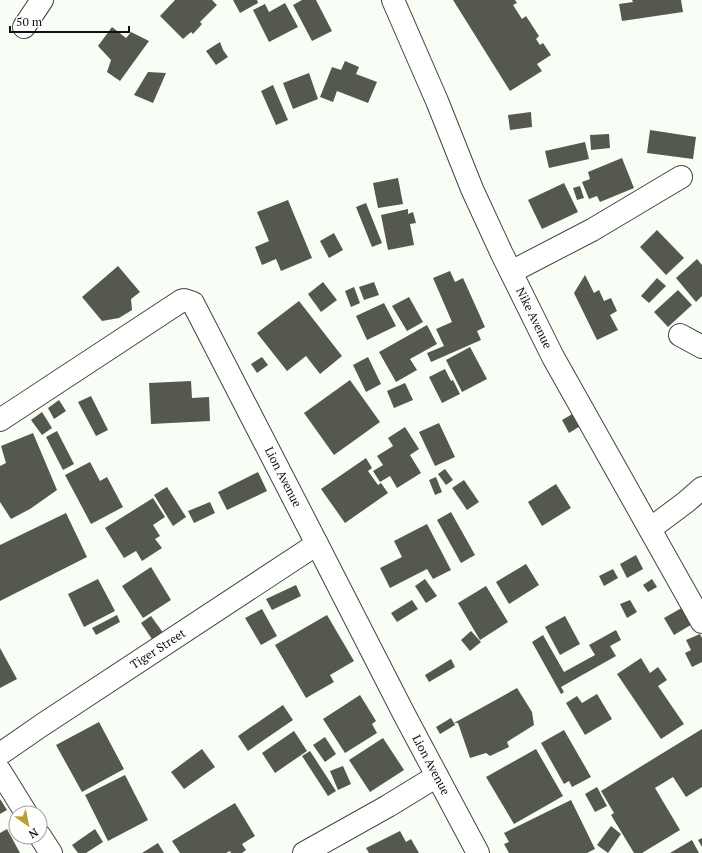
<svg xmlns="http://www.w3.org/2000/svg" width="702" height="853" font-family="'PT Serif',serif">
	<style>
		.building { fill: #55584d }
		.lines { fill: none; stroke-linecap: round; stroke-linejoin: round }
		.minor-casing { stroke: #434343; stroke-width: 24 }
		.minor { stroke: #fff; stroke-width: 22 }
		.labels { text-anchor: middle; stroke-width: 4; stroke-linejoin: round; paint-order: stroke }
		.street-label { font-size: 12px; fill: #101010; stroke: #fff }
	</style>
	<rect width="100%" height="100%" fill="#f8fef5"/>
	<!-- building -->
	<g class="building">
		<polygon points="175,0 212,0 217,5 200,22 202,24 193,34 191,32 183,39 160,16"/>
		<polygon points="233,0 257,0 258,3 240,13"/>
		<polygon points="302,0 316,0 332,31 312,41 293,5"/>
		<polygon points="453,0 515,0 517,3 513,5 522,19 526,16 539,36 536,39 540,45 543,43 551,55 537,64 542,71 510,91"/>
		<polygon points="632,0 681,0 683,12 622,21 619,4 633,2"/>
		<polygon points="285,3 298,27 269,42 253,10 265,4 269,12"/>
		<polygon points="112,27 126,38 131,32 149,41 120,81 107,72 111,60 98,46"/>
		<polygon points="220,42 223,50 228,57 216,65 206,51"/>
		<polygon points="345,61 359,67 356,74 377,82 368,103 337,91 333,102 320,97 332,67 341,70"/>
		<polygon points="148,72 166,73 153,103 134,95"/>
		<polygon points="309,73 318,99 293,109 283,83"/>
		<polygon points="273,85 288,120 276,125 261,91"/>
		<polygon points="531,112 532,127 510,130 508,115"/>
		<polygon points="650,130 696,137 693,159 647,153"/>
		<polygon points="609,134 610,148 591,150 590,135"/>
		<polygon points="585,142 589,159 549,168 545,151"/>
		<polygon points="622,158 634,188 600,202 597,196 589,199 582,182 590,179 588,172"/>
		<polygon points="398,178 403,204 378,208 373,183"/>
		<polygon points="564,183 578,212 542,229 528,200"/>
		<polygon points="580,186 584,198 577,200 573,188"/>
		<polygon points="288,200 312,258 281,271 276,259 262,265 255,247 269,241 257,212"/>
		<polygon points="366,203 382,243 372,247 356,207"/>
		<polygon points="408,209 408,214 413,212 416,223 410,224 414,245 388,250 381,215"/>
		<polygon points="657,230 684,258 666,275 640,247"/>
		<polygon points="334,233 343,250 329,258 320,241"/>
		<polygon points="697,259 702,265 702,296 696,302 676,278"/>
		<polygon points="118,266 140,292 131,299 132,310 119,318 102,321 82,297"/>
		<polygon points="450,271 455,282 463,278 485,327 477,331 481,340 431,362 427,353 444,346 436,329 452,322 433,278"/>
		<polygon points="585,275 594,293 599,290 604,301 611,298 617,311 610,315 618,330 597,340 574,293"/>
		<polygon points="657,278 666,286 649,303 641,296"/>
		<polygon points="323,282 337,300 321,312 308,294"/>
		<polygon points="374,282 379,295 364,300 359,287"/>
		<polygon points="354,287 360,303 351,307 345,291"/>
		<polygon points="678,290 692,305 668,327 654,312"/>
		<polygon points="409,297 423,322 407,331 392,306"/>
		<polygon points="299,301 342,356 320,374 306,356 287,371 257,333"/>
		<polygon points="384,303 396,326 367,340 356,316"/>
		<polygon points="427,325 437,344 410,359 417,370 396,382 379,352"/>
		<polygon points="470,347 487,379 462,392 446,360"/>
		<polygon points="262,357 268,365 257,373 251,364"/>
		<polygon points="368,357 381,384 366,392 353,365"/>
		<polygon points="445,369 451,381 453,380 460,394 442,403 429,377"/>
		<polygon points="350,380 380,422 334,455 304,413"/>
		<polygon points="191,381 192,398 209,397 210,421 151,424 149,383"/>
		<polygon points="405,383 413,400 394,408 387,391"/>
		<polygon points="91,396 108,430 96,436 78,402"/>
		<polygon points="59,400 66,411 54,419 48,408"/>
		<polygon points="42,412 52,428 42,435 31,420"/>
		<polygon points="574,413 582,425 569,433 562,420"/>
		<polygon points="439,423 455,457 435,466 419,432"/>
		<polygon points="405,427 419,449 410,455 421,473 397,488 390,476 380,482 373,471 383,465 377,456 393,446 388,438"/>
		<polygon points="57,431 74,464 63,470 46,437"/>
		<polygon points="33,433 57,490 30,509 11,519 0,502 0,466 6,463 1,446"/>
		<polygon points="366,458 372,468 368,471 378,485 381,483 388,493 345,523 321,489"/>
		<polygon points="90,462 100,481 107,477 123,507 91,524 65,475"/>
		<polygon points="445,469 453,480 446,485 438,474"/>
		<polygon points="258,472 267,491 227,510 218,492"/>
		<polygon points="436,477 442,492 435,495 429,480"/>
		<polygon points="464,480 479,502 467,510 452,488"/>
		<polygon points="556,484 571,508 542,526 528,502"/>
		<polygon points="167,487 186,517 173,526 154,495"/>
		<polygon points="153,498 165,517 153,525 160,536 155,539 162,548 142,561 136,551 124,558 105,528"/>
		<polygon points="210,502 215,513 194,523 188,511"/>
		<polygon points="451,512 475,555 461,563 437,520"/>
		<polygon points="66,513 87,557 0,601 0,545"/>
		<polygon points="427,524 451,570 433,579 427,569 390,588 380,568 402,557 394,541"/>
		<polygon points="636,555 643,569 627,578 620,564"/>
		<polygon points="526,564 539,585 509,604 496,582"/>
		<polygon points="151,567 171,600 143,618 122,586"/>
		<polygon points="613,569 618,578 604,586 599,576"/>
		<polygon points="98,579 115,611 84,627 68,594"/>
		<polygon points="425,579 437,596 426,603 415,586"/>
		<polygon points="652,579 657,587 648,592 643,585"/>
		<polygon points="296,585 301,596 272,610 266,599"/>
		<polygon points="486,586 508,622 480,640 458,603"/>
		<polygon points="412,600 418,609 397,622 391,613"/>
		<polygon points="630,600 637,612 627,618 620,604"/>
		<polygon points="685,606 694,623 674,635 664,618"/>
		<polygon points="262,609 277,636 261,645 245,618"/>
		<polygon points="117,615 120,622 96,635 92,628"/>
		<polygon points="327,615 354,661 330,675 334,682 306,698 275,645"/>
		<polygon points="151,616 164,634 154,642 141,623"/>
		<polygon points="565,616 580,644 560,655 545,627"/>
		<polygon points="616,630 621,640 610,646 616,656 561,687 564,692 561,694 532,642 543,635 564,672 595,655 589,645"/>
		<polygon points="471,631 481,642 470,651 461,640"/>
		<polygon points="700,634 702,638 702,662 692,667 685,653 691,650 686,640"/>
		<polygon points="0,648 17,679 0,688"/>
		<polygon points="641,658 650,673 658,667 667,680 658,686 684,724 661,739 617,674"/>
		<polygon points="451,659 455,667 429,682 425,675"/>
		<polygon points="517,688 532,712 534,725 507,742 509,747 490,756 486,753 470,758 458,723 454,723 455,725 440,734 436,727 451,718 454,723 492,702"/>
		<polygon points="597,694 612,719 585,735 566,703 577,696 582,703"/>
		<polygon points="360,695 376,721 372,724 377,733 345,753 323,719"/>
		<polygon points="283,705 293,720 248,751 238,736"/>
		<polygon points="99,722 124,769 82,792 56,745"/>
		<polygon points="702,729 702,787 686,797 673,777 655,788 680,830 642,853 634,853 611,815 614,813 601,791"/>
		<polygon points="564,730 591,777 572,787 569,781 564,784 541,743"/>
		<polygon points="294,731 307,751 275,773 262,753"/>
		<polygon points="325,737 336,754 325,762 313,745"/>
		<polygon points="383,738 404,770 370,792 349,760"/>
		<polygon points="202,749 215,767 184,789 171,772"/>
		<polygon points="536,749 563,796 514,824 486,777"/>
		<polygon points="310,751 336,791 328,796 302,756"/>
		<polygon points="343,766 351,784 338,790 330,771"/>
		<polygon points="125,775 148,820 108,841 85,795"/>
		<polygon points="597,787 607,806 595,812 585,794"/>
		<polygon points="0,799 7,810 0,814"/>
		<polygon points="571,800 595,849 587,853 509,853 504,844 509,842 504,833"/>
		<polygon points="235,803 255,836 242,844 246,850 242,853 231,853 230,851 226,853 180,853 172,841"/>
		<polygon points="611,826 621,834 608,853 597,845"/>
		<polygon points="7,829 20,853 0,853 0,833"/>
		<polygon points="95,829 103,842 86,853 78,853 72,845"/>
		<polygon points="400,831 406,842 411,839 419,853 369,853 366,848"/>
		<polygon points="702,838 702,847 698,840"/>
		<polygon points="692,840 699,853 670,853"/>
		<polygon points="158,843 164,853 142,853"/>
	</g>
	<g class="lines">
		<!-- minor casing -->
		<g class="minor-casing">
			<g id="minor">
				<polyline points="393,0 437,101 472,189 502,254 553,357 702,622"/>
				<polyline points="24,27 42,0"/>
				<polyline points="511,272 592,230 681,177"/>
				<polyline points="680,335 702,347"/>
				<polyline points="0,420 181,301 184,300 193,303 317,544 404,714 478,853"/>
				<polyline points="650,529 686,502 702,488"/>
				<polyline points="0,754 42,725 317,544"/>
				<polyline points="0,771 26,813"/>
				<polyline points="40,836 51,853"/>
				<polyline points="304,853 388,806 437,776"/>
			</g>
		</g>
		<!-- minor -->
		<use href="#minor" class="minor"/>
	</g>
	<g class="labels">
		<!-- street labels -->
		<g class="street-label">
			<text transform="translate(534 318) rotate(64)" y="4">Nike Avenue</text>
			<text transform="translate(283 477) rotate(63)" y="4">Lion Avenue</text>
			<text transform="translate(158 649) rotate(-33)" y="4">Tiger Street</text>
			<text transform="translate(431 765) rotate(62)" y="4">Lion Avenue</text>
		</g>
	</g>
	<!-- north arrow -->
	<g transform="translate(28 825) rotate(147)"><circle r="19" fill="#ffffff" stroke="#9f9f9f"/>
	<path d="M0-3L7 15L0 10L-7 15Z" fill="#b7a032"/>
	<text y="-6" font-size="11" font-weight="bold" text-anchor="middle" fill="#101010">N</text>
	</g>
	<!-- scale -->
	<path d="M10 26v6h119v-6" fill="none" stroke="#101010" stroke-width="2"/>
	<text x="16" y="26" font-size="12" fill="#101010" stroke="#ffffff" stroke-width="3" paint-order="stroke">50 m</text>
</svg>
